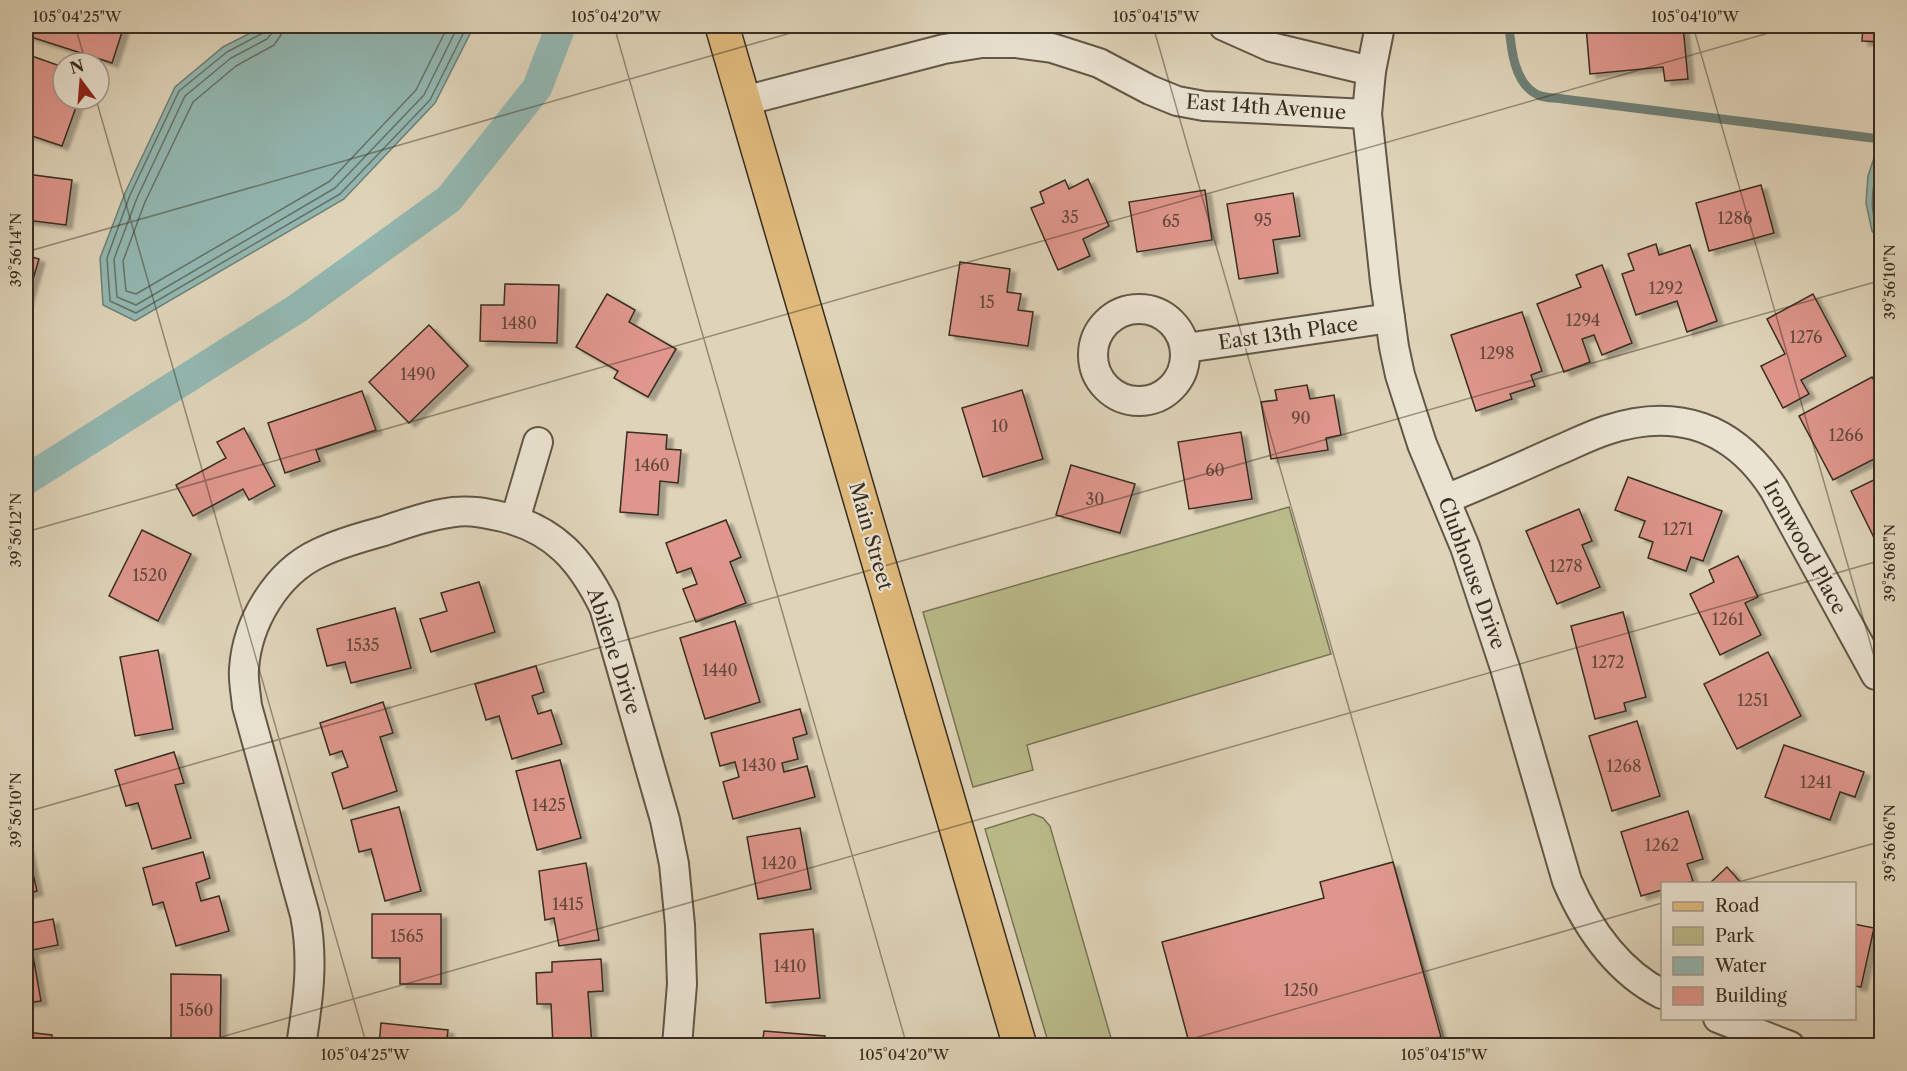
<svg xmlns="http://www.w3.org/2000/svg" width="1907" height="1071" font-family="'Libre Caslon Text',serif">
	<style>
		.green { fill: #babb8a; stroke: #797455; stroke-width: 1.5 }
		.water { fill: #93b8b2; stroke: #6f8078; stroke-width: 1.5 }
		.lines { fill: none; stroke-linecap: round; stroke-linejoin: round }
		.shore { stroke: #667269; stroke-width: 1.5 }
		.stream { stroke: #6f8078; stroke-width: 9 }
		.canal { stroke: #93b8b2; stroke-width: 30 }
		.building { fill: #df968c; stroke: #382d20; stroke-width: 1.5; filter: url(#shadow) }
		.minor-casing { stroke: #625746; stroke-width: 32 }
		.major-casing { stroke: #382d20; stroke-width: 36 }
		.minor { stroke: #eae3d2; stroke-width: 28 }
		.major { stroke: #e0ba7c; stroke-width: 33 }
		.ticks { fill: none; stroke: #382d20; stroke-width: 1.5; stroke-opacity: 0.45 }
		.labels { text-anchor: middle; stroke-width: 4.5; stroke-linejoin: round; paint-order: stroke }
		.number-label { font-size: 16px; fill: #62473b }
		.street-label { font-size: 20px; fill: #382d20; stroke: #eae3d2 }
		.neatline { fill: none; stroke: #382d20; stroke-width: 2 }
		.ticks-label { font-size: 15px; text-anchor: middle; fill: #382d20 }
	</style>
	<defs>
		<filter id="shadow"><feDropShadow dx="6" dy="4" stdDeviation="1.5" flood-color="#0004"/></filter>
	</defs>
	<rect width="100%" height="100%" fill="#dfd4b9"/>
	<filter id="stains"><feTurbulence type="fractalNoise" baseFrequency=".00333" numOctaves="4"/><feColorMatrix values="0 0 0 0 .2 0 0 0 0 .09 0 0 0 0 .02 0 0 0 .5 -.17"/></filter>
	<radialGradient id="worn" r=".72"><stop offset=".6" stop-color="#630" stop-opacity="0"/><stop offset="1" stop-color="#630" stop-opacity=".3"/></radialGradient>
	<!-- green -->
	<g class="green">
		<polygon points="1289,507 1331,654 1027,745 1033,770 973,787 923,612"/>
		<polygon points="1033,814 1043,818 1050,826 1113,1045 1049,1045 985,829"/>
	</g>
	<!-- water -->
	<g class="water">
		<polygon points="264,26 474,26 435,103 344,199 135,321 103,305 100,258 125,193 175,87 223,47"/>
		<polygon points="1881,137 1881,243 1872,231 1866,203 1868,176"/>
	</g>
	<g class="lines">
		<!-- shore -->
		<g class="shore">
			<polyline points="265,26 263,33 227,52 179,91 130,195 107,258 110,301 136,313 340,194 430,100 467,26"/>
			<polyline points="273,26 272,33 267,39 231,58 185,96 137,198 114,259 117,297 136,305 335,188 424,95 458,26"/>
			<polyline points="282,26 281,35 274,45 236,66 193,102 145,202 123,261 126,291 136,294 330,181 416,90 448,26"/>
			<path d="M1882 155C1874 176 1865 214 1882 233"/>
		</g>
		<!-- stream -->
		<path class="stream" d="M1509 26C1511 48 1514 84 1538 95 1545 98 1555 98 1563 99L1880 139"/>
		<!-- canal -->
		<polyline class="canal" points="26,480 298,308 449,199 537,88 561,26"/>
	</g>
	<!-- building -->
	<g class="building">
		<polygon points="31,26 124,26 112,63 28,36"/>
		<polygon points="1586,26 1683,26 1688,79 1665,81 1663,67 1590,74"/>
		<polygon points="1863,26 1882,26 1882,42 1862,41"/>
		<polygon points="26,54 63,67 63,99 79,99 62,146 26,134"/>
		<polygon points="26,174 72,180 66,225 26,220"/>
		<polygon points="1088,179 1109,226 1083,239 1090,256 1058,270 1031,208 1044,203 1040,192 1065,180 1069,189"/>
		<polygon points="1761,185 1774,233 1709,251 1696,203"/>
		<polygon points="1205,190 1212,240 1137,252 1129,202"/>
		<polygon points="1293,193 1300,236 1273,240 1278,273 1239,279 1227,204"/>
		<polygon points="1656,244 1659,255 1690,245 1717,321 1687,332 1677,301 1636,315 1622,274 1634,270 1628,254"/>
		<polygon points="26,255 39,259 26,303"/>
		<polygon points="960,262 1010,269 1007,292 1021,294 1018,310 1033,312 1028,346 949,335"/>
		<polygon points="1602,265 1632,343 1602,355 1594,335 1582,339 1590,362 1564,372 1537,304 1581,287 1576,275"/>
		<polygon points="505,284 559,285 557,343 480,341 481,305 504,305"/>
		<polygon points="607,294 635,310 629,322 676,349 648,397 614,378 618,371 576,347"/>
		<polygon points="1813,294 1846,356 1801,380 1809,394 1783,408 1761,366 1785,354 1767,319"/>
		<polygon points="1522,312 1542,371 1531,375 1535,386 1510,394 1512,399 1476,411 1451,335"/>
		<polygon points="429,325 468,366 409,423 369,382"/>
		<polygon points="1872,377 1882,395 1882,455 1833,480 1799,416"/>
		<polygon points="1307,385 1310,399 1334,395 1341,435 1326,438 1328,450 1271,459 1261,402 1277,400 1275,390"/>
		<polygon points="1022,390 1043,459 983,477 962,408"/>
		<polygon points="362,391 376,430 316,450 320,461 285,473 268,423"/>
		<polygon points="244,428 275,486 249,500 243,489 193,516 176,485 226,458 217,442"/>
		<polygon points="627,432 667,435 666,449 681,450 678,483 660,481 658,515 620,512"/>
		<polygon points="1241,432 1252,499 1189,509 1178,442"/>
		<polygon points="1071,465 1135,484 1120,533 1056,515"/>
		<polygon points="1882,476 1882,554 1851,491"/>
		<polygon points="1628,477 1722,511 1703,561 1691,557 1686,571 1648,558 1653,542 1639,537 1645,521 1615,510"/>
		<polygon points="1579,509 1592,541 1582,545 1600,587 1557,604 1526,531"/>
		<polygon points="726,520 741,557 730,562 746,603 696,622 683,589 697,584 691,568 677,573 666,543"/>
		<polygon points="142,530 191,554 158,621 109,596"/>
		<polygon points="1738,556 1758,597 1745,603 1761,635 1720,655 1690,594 1714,582 1709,570"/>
		<polygon points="479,582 495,632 431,652 420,619 447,611 441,593"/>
		<polygon points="395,608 411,668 351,683 345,662 327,666 317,629"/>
		<polygon points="1623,612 1646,697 1624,703 1626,711 1595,719 1571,626"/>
		<polygon points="735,621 760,702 705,719 680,638"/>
		<polygon points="158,650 173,729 135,736 120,657"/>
		<polygon points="1768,652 1801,716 1737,749 1704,684"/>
		<polygon points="536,666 544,692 532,696 538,714 551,710 562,744 512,759 499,716 486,720 475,684"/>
		<polygon points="383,702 393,733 380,737 397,791 343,809 332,773 348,767 342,751 330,755 320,723"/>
		<polygon points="800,709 807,734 793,738 798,759 782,763 784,772 807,766 815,797 733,819 723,782 739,777 735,762 720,766 711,733"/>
		<polygon points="1637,721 1660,796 1612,811 1589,736"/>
		<polygon points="1784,745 1864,772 1855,797 1840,792 1830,820 1765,797"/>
		<polygon points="174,752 184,783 175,785 191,838 152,849 138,803 126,806 115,770"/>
		<polygon points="560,760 581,838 537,850 516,771"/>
		<polygon points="399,807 421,891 385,901 371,849 359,852 351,820"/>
		<polygon points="1688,811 1703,859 1687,864 1693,881 1685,884 1662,884 1662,890 1641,896 1621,832"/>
		<polygon points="800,828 811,889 758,899 747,837"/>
		<polygon points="26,843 37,891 26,894"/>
		<polygon points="203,852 210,878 196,883 201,901 219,896 229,931 176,946 163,902 153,905 143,868"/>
		<polygon points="1393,862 1441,1037 1410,1046 1190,1046 1162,942 1324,898 1320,882"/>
		<polygon points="586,863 599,940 559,946 554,918 545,920 539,871"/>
		<polygon points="1727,867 1742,884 1709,884"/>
		<polygon points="372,914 441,914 441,984 400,984 400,958 372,958"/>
		<polygon points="53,919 58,945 32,950 41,1001 26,1003 26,924"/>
		<polygon points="1854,924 1874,928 1861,987 1854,986"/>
		<polygon points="813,929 820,998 766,1003 760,934"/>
		<polygon points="601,959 603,991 588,992 592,1046 553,1046 551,1004 537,1004 536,973 552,972 552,962"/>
		<polygon points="171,974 221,975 220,1046 171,1046"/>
		<polygon points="381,1023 448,1030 446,1046 379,1046"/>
		<polygon points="764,1031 825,1036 824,1046 762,1046"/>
		<polygon points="26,1032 52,1035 51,1046 26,1046"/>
	</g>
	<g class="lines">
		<!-- minor casing -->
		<g class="minor-casing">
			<g id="minor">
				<polyline points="1224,26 1271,47 1371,71"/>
				<path d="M1380 26 1371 71 1367 114 1385 282 1394 347 1400 375 1422 444 1465 547 1505 668 1567 881C1587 927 1617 971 1662 994"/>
				<polyline points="744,101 944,49 982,43 1016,43 1052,48 1099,63 1150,90 1177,101 1204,106 1367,114"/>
				<circle cx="1139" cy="355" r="46"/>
				<polyline points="1186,348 1390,318"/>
				<path d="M1446 499C1482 484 1517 469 1552 453 1570 446 1588 436 1607 430 1677 407 1734 427 1774 489L1876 675"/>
				<polyline points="515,520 538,442"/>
				<polyline points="1718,1018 1790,1046"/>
				<path d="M301 1046C308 1001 314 960 305 915L247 706C246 694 243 681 244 669 247 623 276 573 319 553 340 543 362 537 384 531 407 523 430 515 454 512 471 510 486 513 503 517 555 530 581 560 604 607L665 820 674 864 680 925 682 984 677 1046"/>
			</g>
		</g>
		<!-- major casing -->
		<g class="major-casing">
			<polyline id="major" points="722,26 1020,1046"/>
		</g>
		<!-- minor -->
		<use href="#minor" class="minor"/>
		<!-- major -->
		<use href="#major" class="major"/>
	</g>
	<!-- ticks -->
	<path class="ticks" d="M75 26 86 63M614 26 907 1046M1153 26 1446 1046M1693 26 1882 684M96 99 367 1046M26 252 815 26M26 532 1793 26M26 812 1882 280M1732 884 1882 841M190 1046 1882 560M1167 1046 1662 903"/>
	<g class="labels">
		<!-- number labels -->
		<g class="number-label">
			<text x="1070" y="223">35</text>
			<text x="1735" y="224">1286</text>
			<text x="1263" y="226">95</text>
			<text x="1171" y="227">65</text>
			<text x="1666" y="294">1292</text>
			<text x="987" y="308">15</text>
			<text x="1583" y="326">1294</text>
			<text x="519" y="329">1480</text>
			<text x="1806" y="343">1276</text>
			<text x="1497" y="359">1298</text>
			<text x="418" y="380">1490</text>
			<text x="1301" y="424">90</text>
			<text x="1000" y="432">10</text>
			<text x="1846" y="441">1266</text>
			<text x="652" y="471">1460</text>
			<text x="1215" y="476">60</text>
			<text x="1095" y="505">30</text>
			<text x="1678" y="535">1271</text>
			<text x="1566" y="572">1278</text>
			<text x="150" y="581">1520</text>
			<text x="1728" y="625">1261</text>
			<text x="363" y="651">1535</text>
			<text x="1608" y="668">1272</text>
			<text x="720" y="676">1440</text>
			<text x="1753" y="706">1251</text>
			<text x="759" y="771">1430</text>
			<text x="1624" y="772">1268</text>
			<text x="1816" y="788">1241</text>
			<text x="549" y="811">1425</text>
			<text x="1662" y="851">1262</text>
			<text x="779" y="869">1420</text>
			<text x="568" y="910">1415</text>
			<text x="407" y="942">1565</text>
			<text x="790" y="972">1410</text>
			<text x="1301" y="996">1250</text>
			<text x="196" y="1016">1560</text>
		</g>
		<!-- street labels -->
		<g class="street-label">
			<text transform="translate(1266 107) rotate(4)" y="7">East 14th Avenue</text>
			<text transform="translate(1288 333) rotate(-8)" y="7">East 13th Place</text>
			<text transform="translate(871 536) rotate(74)" y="7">Main Street</text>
			<text transform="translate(1805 547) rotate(61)" y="7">Ironwood Place</text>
			<text transform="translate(1472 573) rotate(70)" y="7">Clubhouse Drive</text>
			<text transform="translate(614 651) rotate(72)" y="7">Abilene Drive</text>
		</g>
	</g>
	<!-- margin -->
	<rect width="1907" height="1071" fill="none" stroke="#dfd4b9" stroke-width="66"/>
	<!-- legend -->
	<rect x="1661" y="882" width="195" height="138" fill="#eae3d2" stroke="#a39a8b" stroke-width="1.5"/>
	<rect x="1673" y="902" width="30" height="9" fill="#e0ba7c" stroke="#a39a8b" stroke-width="1.5"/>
	<text x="1715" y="912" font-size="18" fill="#382d20">Road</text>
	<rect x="1673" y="927" width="30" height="18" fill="#babb8a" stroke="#a39a8b" stroke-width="1.5"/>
	<text x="1715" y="942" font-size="18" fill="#382d20">Park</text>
	<rect x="1673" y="957" width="30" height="18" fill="#93b8b2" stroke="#a39a8b" stroke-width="1.5"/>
	<text x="1715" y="972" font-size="18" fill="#382d20">Water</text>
	<rect x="1673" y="987" width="30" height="18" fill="#df968c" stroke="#a39a8b" stroke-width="1.5"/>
	<text x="1715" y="1002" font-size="18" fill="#382d20">Building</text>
	<!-- north arrow -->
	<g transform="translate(81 81) rotate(344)"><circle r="28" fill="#eae3d2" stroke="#a39a8b" stroke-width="1.5"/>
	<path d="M0-4.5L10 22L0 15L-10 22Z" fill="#8f2418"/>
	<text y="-9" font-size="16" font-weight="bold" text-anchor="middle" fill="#382d20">N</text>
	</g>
	<rect x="33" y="33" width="1841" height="1005" class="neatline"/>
	<g class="ticks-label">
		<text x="77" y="22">105°04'25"W</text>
		<text x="616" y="22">105°04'20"W</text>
		<text x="1156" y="22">105°04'15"W</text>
		<text x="1695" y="22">105°04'10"W</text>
		<text transform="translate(16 250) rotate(-90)" y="5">39°56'14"N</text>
		<text transform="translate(1890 282) rotate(-90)" y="5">39°56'10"N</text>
		<text transform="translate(16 530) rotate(-90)" y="5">39°56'12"N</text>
		<text transform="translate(1890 563) rotate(-90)" y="5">39°56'08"N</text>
		<text transform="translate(16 810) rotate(-90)" y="5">39°56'10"N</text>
		<text transform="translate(1890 843) rotate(-90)" y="5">39°56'06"N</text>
		<text x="365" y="1060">105°04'25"W</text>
		<text x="904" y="1060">105°04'20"W</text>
		<text x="1444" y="1060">105°04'15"W</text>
	</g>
	<rect width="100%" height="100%" filter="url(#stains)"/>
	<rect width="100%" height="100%" fill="url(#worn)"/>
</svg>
